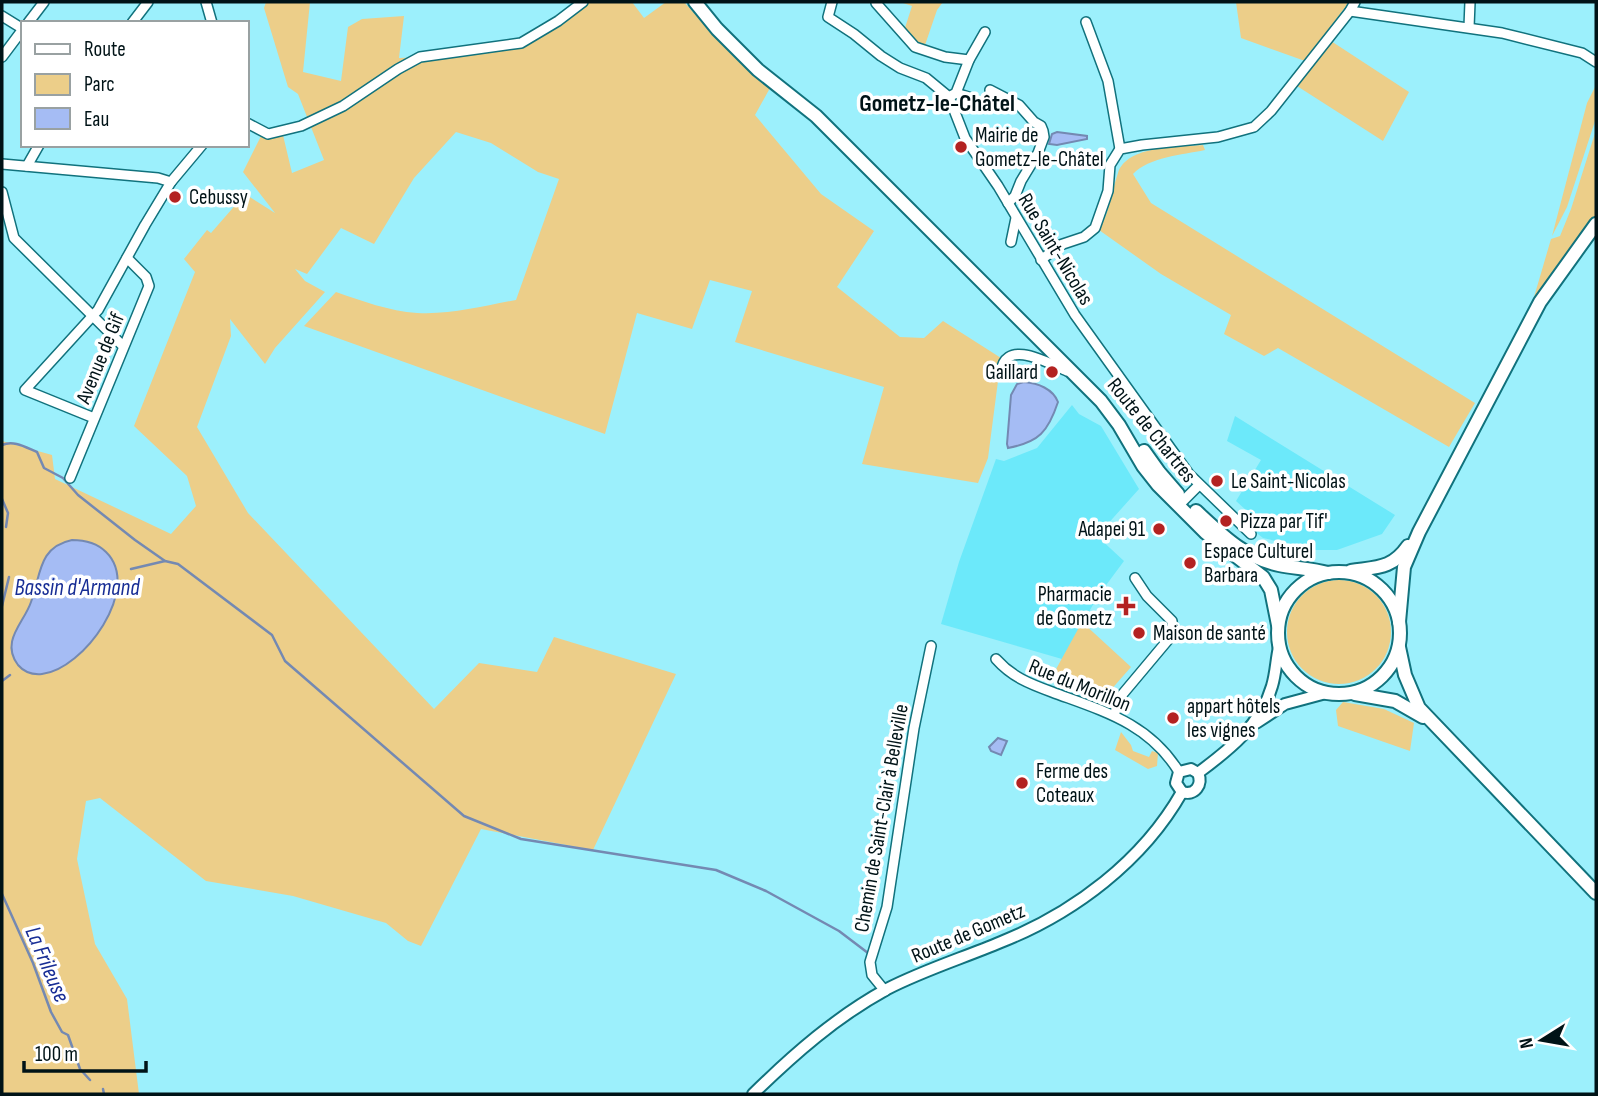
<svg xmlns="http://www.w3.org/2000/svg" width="1598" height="1096" font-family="'Sofia Sans Condensed',sans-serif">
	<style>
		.built { fill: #6ce9fa }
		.green { fill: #ecce89 }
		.water { fill: #a5bcf4; stroke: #7489b2; stroke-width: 2 }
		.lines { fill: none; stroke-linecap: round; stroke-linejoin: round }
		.stream { stroke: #7489b2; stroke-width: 2.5 }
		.minor-casing { stroke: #11727d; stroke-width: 12 }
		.tertiary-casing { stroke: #11727d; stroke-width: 14 }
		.secondary-casing { stroke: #11727d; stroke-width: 16 }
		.minor { stroke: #fff; stroke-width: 9 }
		.tertiary { stroke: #fff; stroke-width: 10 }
		.secondary { stroke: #fff; stroke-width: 12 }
		.poi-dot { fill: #b32221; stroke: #fff; stroke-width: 2.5 }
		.labels { text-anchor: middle; stroke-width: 7; stroke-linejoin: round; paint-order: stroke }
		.poi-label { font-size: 21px; fill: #001317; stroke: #fff; text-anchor: start }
		.street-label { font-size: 21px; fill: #001317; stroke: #fff }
		.water-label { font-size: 23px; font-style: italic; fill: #182e95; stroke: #fff }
		.quarter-label { font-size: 24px; font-weight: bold; fill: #001317; stroke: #fff }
	</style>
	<rect width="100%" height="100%" fill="#9cf0fc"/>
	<!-- built -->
	<g class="built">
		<polygon points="1072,405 1079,414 1101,426 1139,489 1097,536 1124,561 1098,596 1062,659 941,624 959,562 996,459 1004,461 1037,448"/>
		<polygon points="1235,416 1395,515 1382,534 1337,550 1314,550 1263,538 1244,523 1247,511 1236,501 1261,460 1227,441"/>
	</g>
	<!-- green -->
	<g class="green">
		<path d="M266 2H310L303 72 341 81 348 27 362 19 404 16 399 58 457 56 521 45 586 2H632L644 18 666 2H684L734 57 770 88 755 115 821 194 874 231 837 287 900 337 924 338 943 321 1001 358 988 458 978 483 862 464 884 387 735 342 752 291 710 280 692 329 637 313 605 434 304 326 336 292C362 301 389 311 417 313 450 315 483 306 516 300L559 179 538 172 491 143 456 132 414 178 374 244 341 228 307 274 295 269 305 281 325 292 275 348 265 364 230 319 231 336 197 427 248 513 434 709 479 663 537 672 554 637 676 674 593 850 481 829 421 946 408 941 386 923 293 896 206 881 100 798 86 801 77 859 95 944 127 999 139 1094H2V441L52 455 55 479 171 534 196 506 187 476 134 426 195 272 184 259 207 230 211 233 245 194 275 213 243 172 263 132 282 131 292 173 324 160 298 94 288 87 264 8Z"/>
		<polygon points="900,2 943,2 937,10 924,48 912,41 904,31 912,6"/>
		<polygon points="1236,2 1349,2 1305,61 1241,38"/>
		<polygon points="1331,41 1409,92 1383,141 1297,86"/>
		<polygon points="1596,85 1596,118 1567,207 1552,236 1587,103"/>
		<polygon points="1596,130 1596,216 1555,268 1532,304 1551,239 1560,236 1571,209"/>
		<path d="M1203 145 1205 150C1182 155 1149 157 1133 174L1151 203 1475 403 1449 447 1278 348 1264 356 1224 334 1231 315 1161 274 1099 230C1110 211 1111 193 1118 173 1127 145 1179 147 1203 145Z"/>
		<circle cx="1339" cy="632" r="52"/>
		<path d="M1082 622 1131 667 1102 700C1083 701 1074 685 1059 685L1055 671Z"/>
		<polygon points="1343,702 1384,709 1414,723 1410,751 1338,726 1336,710"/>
		<polygon points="1121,732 1131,745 1133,751 1149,757 1152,751 1158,753 1157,766 1148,769 1115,750"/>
	</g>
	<!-- water -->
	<g class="water">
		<polygon points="1057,132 1087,136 1087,139 1057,145 1049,144 1052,134"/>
		<path d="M1024 382C1038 383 1053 389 1058 402 1048 432 1039 442 1008 448L1007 444 1011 395 1017 384Z"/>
		<path d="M72 540C86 540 97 543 106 552 143 588 83 670 42 674 32 675 24 672 18 665 0 641 24 623 31 602 41 575 38 547 72 540Z"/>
		<polygon points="998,738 1007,741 1001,755 991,751 989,747"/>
	</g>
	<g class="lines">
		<!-- stream -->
		<g class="stream">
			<path d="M2 445C14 440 25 447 37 452L44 468 63 478 78 495 135 540 165 561 178 564 272 635 285 661 464 816 521 839 716 870 766 891 839 931 868 953"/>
			<polyline points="2,499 8,513 6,527"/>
			<polyline points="131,569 165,561"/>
			<polyline points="2,606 9,577"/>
			<polyline points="2,681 10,675"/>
			<polyline points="2,894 33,963 51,1012 62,1032 68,1035 80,1069 90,1080"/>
			<polyline points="103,1089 104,1094"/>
		</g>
		<!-- minor casing -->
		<g class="minor-casing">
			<g id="minor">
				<polyline points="206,2 212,23"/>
				<polyline points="832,2 828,17 854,34 881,56 900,68 926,78 949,97 965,138 998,186 1075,315 1189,474 1251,534"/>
				<polyline points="876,3 915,47 945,57 969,60"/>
				<polyline points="1350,11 1502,33 1582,53 1596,62"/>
				<polyline points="2,16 23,29"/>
				<polyline points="1086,22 1108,81 1120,149"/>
				<polyline points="28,23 44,2"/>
				<polyline points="132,23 148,2"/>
				<polyline points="1469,27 1470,2"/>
				<polyline points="2,57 23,29"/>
				<polyline points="990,90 1019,105 1034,122 1041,126 1043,131 1044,137 1038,153 1021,181 1015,196 1008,203"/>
				<polyline points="956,93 971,98"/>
				<polyline points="949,97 956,93 969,60 985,32"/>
				<polyline points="247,123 268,134 301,126 343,106 398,69 420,57 521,43 558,21 583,2"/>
				<polyline points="2,164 158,178 171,182"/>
				<polyline points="27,166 39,145"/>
				<polyline points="2,192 14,238 123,346"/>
				<polyline points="1011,242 1016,218"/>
				<polyline points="1041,260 1060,245 1084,237 1095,228 1108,191 1110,165 1120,149 1142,145 1218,137 1254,127 1271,111 1350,11 1355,2"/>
				<path d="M1001 372C1005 337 1050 364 1067 371"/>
				<polyline points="94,418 25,390 98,310 145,225 171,182 202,145"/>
				<polyline points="70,478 149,286 146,277 127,258"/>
				<polyline points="1179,505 1199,485"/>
				<path d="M996 659C1012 677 1030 684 1052 692 1103 711 1149 723 1179 772"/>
				<polyline points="1114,715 1121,696 1173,634 1172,621 1147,596 1135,578"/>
				<polyline points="885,991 872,975 870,962 887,907 914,728 931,646"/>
			</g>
		</g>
		<!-- tertiary casing -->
		<g class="tertiary-casing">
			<g id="tertiary">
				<polyline points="1256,723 1285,704 1326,693"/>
				<path d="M1198 773C1229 750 1261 725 1272 686 1276 673 1276 660 1279 647"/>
				<polyline points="1182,792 1176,783 1179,772 1191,769 1198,773"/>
				<path d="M1182 792C1195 796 1203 785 1198 773"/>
				<path d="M753 1094C794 1054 836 1017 887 989 924 970 963 958 1001 942 1074 913 1143 861 1182 792"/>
			</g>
		</g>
		<!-- secondary casing -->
		<g class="secondary-casing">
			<g id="secondary">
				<polyline points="695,2 717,29 758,70 816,116 1101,401 1119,425 1143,466 1158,485 1206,533 1263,577 1271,590 1278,625"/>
				<polyline points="1144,451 1159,472 1178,494"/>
				<path d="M1196 511C1221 534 1244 558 1279 565 1295 568 1312 569 1328 573"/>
				<path d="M1351 571C1377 567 1392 569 1408 546"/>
				<circle cx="1339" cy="633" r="61"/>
				<polyline points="1399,622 1404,567 1419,532 1540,302 1596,224"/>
				<polyline points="1399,647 1405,675 1419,708 1596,893"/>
				<polyline points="1355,694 1395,701 1423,717"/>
			</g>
		</g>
		<!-- minor -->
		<use href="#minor" class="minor"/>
		<!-- tertiary -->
		<use href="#tertiary" class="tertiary"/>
		<!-- secondary -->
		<use href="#secondary" class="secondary"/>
	</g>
	<!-- markers -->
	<g class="poi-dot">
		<circle cx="961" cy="147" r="7"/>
		<circle cx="175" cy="197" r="7"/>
		<circle cx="1052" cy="372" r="7"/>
		<circle cx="1217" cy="481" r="7"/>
		<circle cx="1226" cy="521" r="7"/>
		<circle cx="1159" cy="529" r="7"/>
		<circle cx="1190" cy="563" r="7"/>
		<path d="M1122.5 595.5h7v7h7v7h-7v7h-7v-7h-7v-7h7z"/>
		<circle cx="1139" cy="633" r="7"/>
		<circle cx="1173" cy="718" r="7"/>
		<circle cx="1022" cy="783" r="7"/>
	</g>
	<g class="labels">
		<!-- poi labels -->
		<g class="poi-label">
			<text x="975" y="142">Mairie de<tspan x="975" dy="24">Gometz-le-Châtel</tspan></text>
			<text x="189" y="204">Cebussy</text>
			<text x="1038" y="379" text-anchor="end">Gaillard</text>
			<text x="1231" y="488">Le Saint-Nicolas</text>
			<text x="1240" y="528">Pizza par Tif'</text>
			<text x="1145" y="536" text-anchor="end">Adapei 91</text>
			<text x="1204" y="558">Espace Culturel<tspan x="1204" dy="24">Barbara</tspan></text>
			<text x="1112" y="601" text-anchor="end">Pharmacie<tspan x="1112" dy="24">de Gometz</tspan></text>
			<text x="1153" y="640">Maison de santé</text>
			<text x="1187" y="713">appart hôtels<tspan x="1187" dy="24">les vignes</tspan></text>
			<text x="1036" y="778">Ferme des<tspan x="1036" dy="24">Coteaux</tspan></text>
		</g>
		<!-- street labels -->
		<g class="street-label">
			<text transform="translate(1056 249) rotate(59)" y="7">Rue Saint-Nicolas</text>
			<text transform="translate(100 358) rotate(-68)" y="7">Avenue de Gif</text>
			<text transform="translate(1152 430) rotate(51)" y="7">Route de Chartres</text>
			<text transform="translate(1080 685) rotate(22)" y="7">Rue du Morillon</text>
			<text transform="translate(881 818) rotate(-80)" y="7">Chemin de Saint-Clair à Belleville</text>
			<text transform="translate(968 933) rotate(-23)" y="7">Route de Gometz</text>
		</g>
		<!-- water labels -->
		<g class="water-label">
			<text x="77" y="595">Bassin d'Armand</text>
			<text transform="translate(48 964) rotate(67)" y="8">La Frileuse</text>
		</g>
		<!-- quarter labels -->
		<g class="quarter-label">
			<text x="937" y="111">Gometz-le-Châtel</text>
		</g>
	</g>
	<!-- border -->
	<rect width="1598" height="1096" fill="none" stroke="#001317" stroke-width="7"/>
	<!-- legend -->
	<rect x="21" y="21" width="228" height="126" fill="#ffffff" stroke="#99a1a2" stroke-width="2"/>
	<rect x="35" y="44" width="35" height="10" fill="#ffffff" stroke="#99a1a2" stroke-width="2"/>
	<text x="84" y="56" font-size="21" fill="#001317">Route</text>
	<rect x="35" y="74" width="35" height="21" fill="#ecce89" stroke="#99a1a2" stroke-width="2"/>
	<text x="84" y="91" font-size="21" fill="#001317">Parc</text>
	<rect x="35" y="108" width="35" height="21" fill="#a5bcf4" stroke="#99a1a2" stroke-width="2"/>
	<text x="84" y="126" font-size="21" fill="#001317">Eau</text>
	<!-- north arrow -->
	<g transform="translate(1542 1040) rotate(259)" stroke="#ffffff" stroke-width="5" paint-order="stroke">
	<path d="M0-5L12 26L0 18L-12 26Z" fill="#001317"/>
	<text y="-10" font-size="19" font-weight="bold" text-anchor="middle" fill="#001317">N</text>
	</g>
	<!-- scale -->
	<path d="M24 1061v10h122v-10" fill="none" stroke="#001317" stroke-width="3.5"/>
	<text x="35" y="1061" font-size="21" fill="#001317" stroke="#ffffff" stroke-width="5" paint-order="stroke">100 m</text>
</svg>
